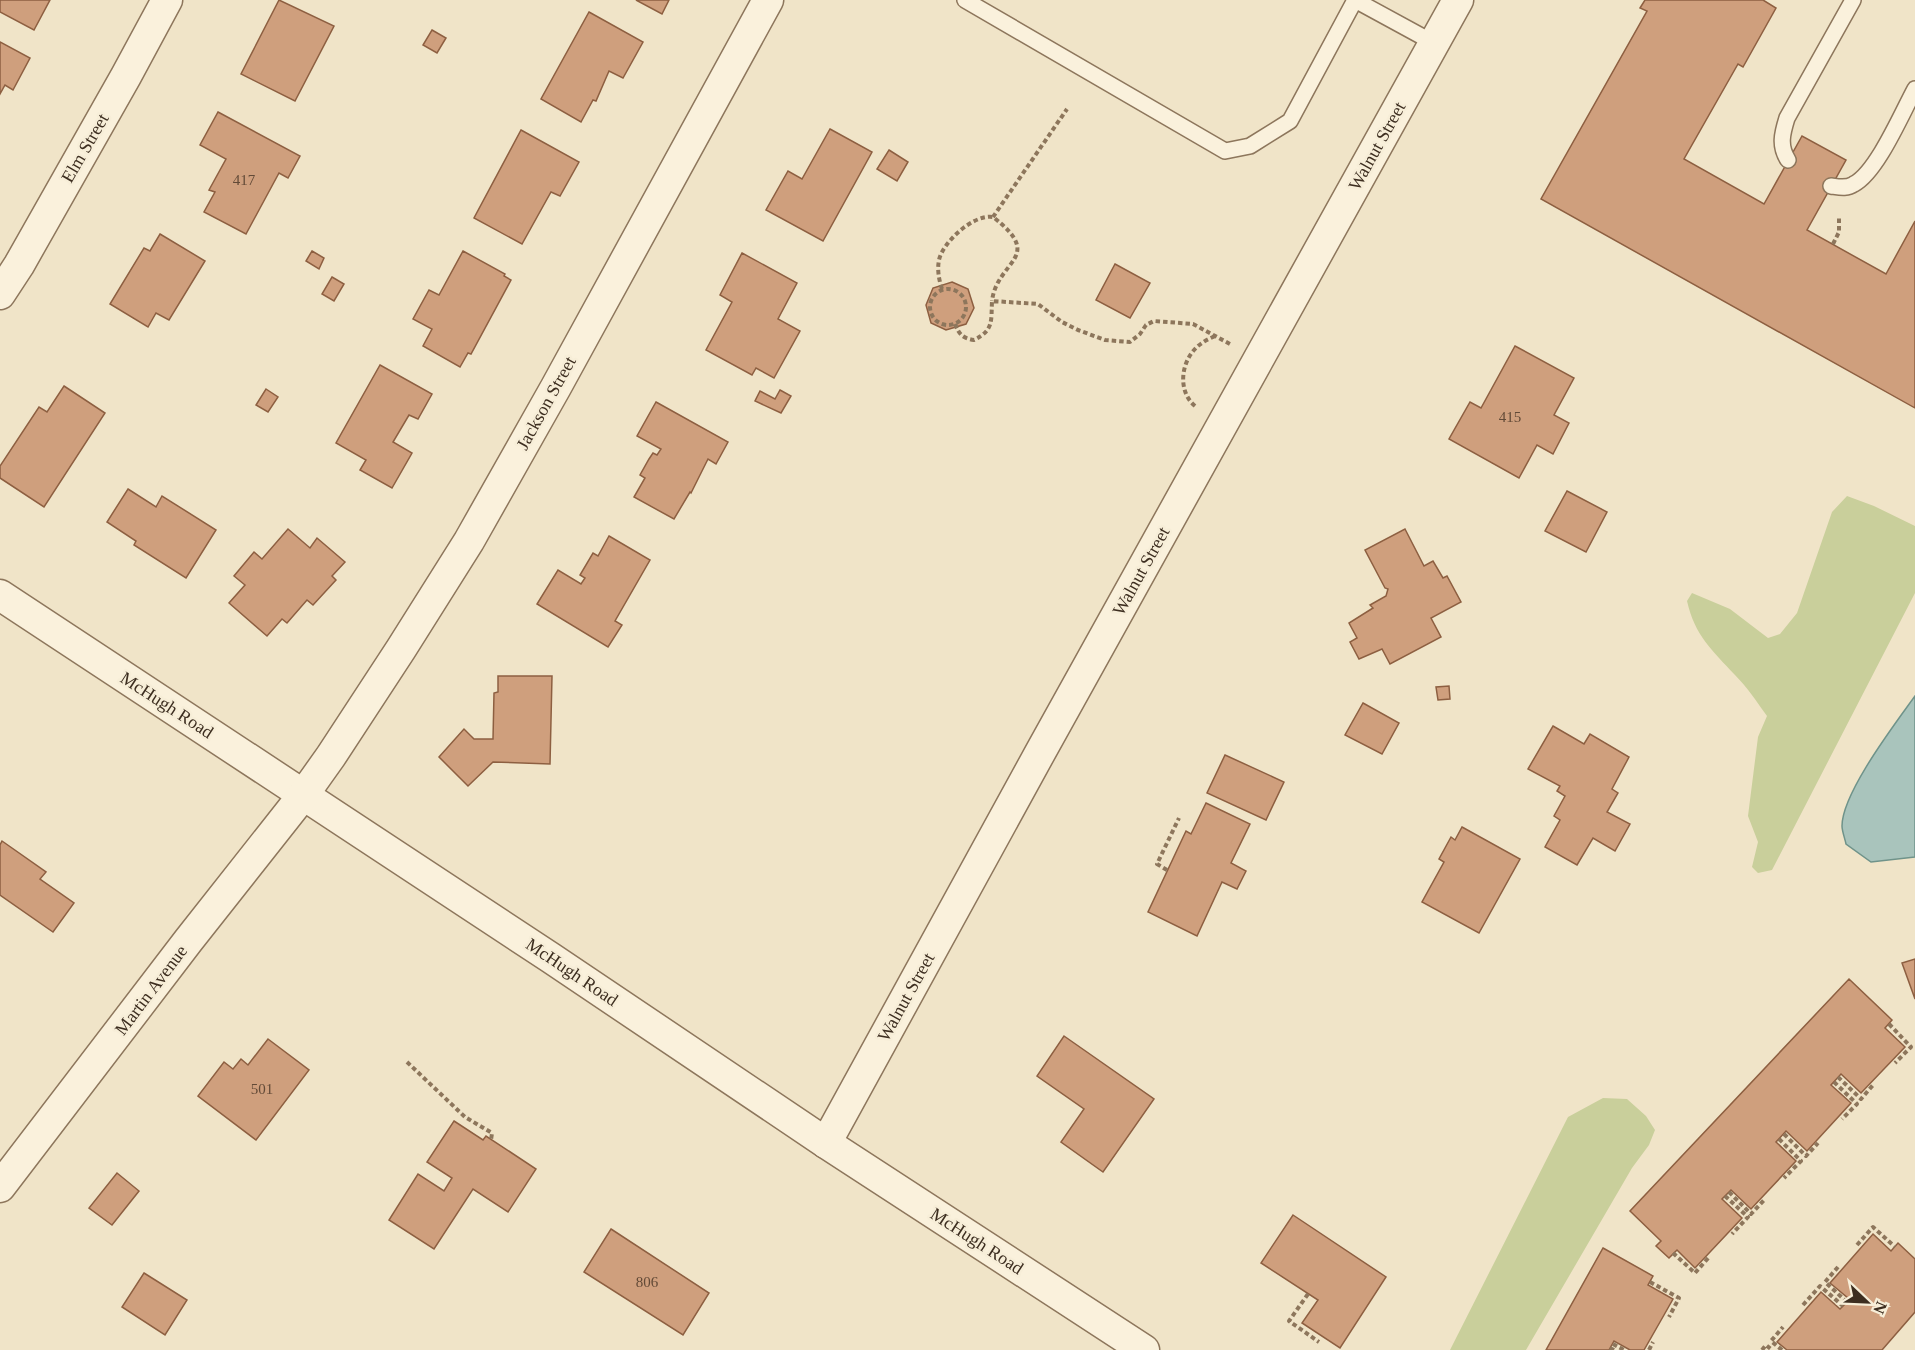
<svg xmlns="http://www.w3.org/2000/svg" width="1915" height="1350" font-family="'Times New Roman',serif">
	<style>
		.green { fill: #c9cf9b }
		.water { fill: #a9c4bc; stroke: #6f938a; stroke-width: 1.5 }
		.building { fill: #cf9f7d; stroke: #8d5f41; stroke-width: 1.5 }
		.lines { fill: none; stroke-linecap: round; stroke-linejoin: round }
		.service-casing { stroke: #8d765c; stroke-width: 18 }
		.minor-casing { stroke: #8d765c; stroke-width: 33 }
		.path { stroke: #8d765c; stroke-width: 4; stroke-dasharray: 4.5 3; stroke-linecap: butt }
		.service { stroke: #faf1dc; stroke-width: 15 }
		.minor { stroke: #faf1dc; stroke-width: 30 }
		.labels { text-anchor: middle; stroke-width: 5; stroke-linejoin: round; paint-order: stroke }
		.number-label { font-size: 15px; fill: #624a37 }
		.street-label { font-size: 18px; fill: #3d2e20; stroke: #f7eed8 }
	</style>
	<rect width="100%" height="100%" fill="#f0e4c8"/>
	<!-- green -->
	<g class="green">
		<path d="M1847 496 1874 506 1915 526V593L1772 870 1758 873 1752 867 1758 842 1748 816 1758 737 1767 716C1757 702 1747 687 1735 675 1712 650 1695 636 1687 601L1692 593 1730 609 1768 638 1780 634 1797 613 1832 512Z"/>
		<polygon points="1603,1098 1627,1099 1646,1116 1655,1130 1649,1145 1632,1168 1526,1350 1450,1350 1568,1117"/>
	</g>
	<!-- water -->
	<path class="water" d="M1915 696V857L1871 862 1846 844C1845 839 1842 831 1842 826 1842 793 1895 724 1915 696Z"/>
	<!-- building -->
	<g class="building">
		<polygon points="0,0 50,0 34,30 0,12"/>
		<polygon points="279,0 334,26 295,101 241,74"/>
		<polygon points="636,0 669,0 662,14"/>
		<polygon points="1645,0 1763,0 1776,8 1743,67 1738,64 1684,159 1764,204 1802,136 1846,160 1807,230 1886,274 1915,221 1915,408 1541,199 1647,11 1640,8"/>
		<polygon points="589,12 643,42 623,78 609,71 596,101 593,100 581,122 541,99"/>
		<polygon points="432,30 446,38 437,53 423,45"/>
		<polygon points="0,42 30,58 13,90 5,85 0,94"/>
		<polygon points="218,112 300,156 288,178 279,173 246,234 204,212 215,192 209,190 226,159 200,145"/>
		<polygon points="830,129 872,152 823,241 766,210 788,171 802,179"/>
		<polygon points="521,130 579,162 560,196 551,192 522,244 474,218"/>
		<polygon points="889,150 908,162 897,181 877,169"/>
		<polygon points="160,234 205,261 169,320 156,313 148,327 110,304 144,248 150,251"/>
		<polygon points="312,251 324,258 319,269 306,261"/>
		<polygon points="463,251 505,274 504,276 511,280 471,354 468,353 460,367 423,346 432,329 413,319 429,290 439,295"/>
		<polygon points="742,253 797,283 778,319 800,331 774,378 756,368 752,375 706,350 732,302 720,295"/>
		<polygon points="1115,264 1150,283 1130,318 1096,300"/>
		<polygon points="332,277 344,284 334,301 322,294"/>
		<polygon points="952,282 968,289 974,308 966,324 946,330 931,323 926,305 933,288"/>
		<polygon points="1515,346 1574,378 1554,415 1569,423 1553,454 1537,445 1519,478 1449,439 1470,402 1481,408"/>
		<polygon points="380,365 432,394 418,419 409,415 393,442 412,453 392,488 360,470 366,460 336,443"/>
		<polygon points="64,386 105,413 44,507 0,478 0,466 39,407 47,412"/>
		<polygon points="266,389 278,397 268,412 256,405"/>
		<polygon points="780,390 791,396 781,413 755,401 760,391 775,399"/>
		<polygon points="656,402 728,442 716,464 708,459 691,493 690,492 674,519 634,497 645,478 640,475 649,459 653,453 657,455 661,449 637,436"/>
		<polygon points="128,489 156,507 162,496 216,530 186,578 134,545 136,541 107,522"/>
		<polygon points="1567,491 1607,512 1586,552 1545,531"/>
		<polygon points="288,529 310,548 317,538 345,562 332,576 336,580 313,605 307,600 287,623 282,619 267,636 229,603 245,585 234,576 254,552 262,559"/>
		<polygon points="1405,529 1424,566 1433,561 1443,578 1447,576 1461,602 1431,618 1441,637 1390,664 1382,649 1359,659 1350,642 1357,638 1349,623 1373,608 1370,605 1386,596 1388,589 1385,588 1365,550"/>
		<polygon points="609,536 650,560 615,621 622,625 608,647 537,604 558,570 581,584 585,578 580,575 593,553 598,556"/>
		<polygon points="498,676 552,676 550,764 493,762 468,786 439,757 464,729 474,739 493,739 494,693 498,692"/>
		<polygon points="1449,686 1450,699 1438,700 1436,687"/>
		<polygon points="1363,703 1399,723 1382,754 1345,735"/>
		<polygon points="1553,726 1584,744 1590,734 1629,757 1612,789 1618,793 1607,812 1630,824 1615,851 1593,838 1577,865 1545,847 1560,820 1554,816 1565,796 1557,791 1560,786 1528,769"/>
		<polygon points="1225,755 1284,782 1266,820 1207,793"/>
		<polygon points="1206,803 1250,824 1231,863 1246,871 1237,889 1222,882 1197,936 1148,912 1186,831 1191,834"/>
		<polygon points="1462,827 1520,859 1479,933 1422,902 1444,862 1439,859 1451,837 1455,840"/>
		<polygon points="2,841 46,872 40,879 74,903 53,932 0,895 0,845"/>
		<polygon points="1915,959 1915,999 1902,963"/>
		<polygon points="1849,979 1892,1020 1885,1028 1905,1047 1861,1093 1841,1074 1831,1085 1851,1103 1807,1151 1786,1131 1776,1142 1796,1161 1751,1209 1731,1190 1722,1199 1742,1218 1695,1268 1677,1250 1669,1258 1656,1246 1661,1241 1630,1211"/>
		<polygon points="1064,1036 1154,1099 1103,1172 1061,1142 1084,1109 1037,1076"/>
		<polygon points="268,1039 309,1070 256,1140 198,1096 224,1062 233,1069 241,1059 248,1065"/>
		<polygon points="454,1121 483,1140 486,1136 536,1169 508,1212 473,1189 434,1249 389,1220 418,1174 444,1191 452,1178 427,1162"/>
		<polygon points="117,1173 139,1191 112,1225 89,1208"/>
		<polygon points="1293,1215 1386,1277 1340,1348 1302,1323 1318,1300 1261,1263"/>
		<polygon points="611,1229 709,1293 683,1335 584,1272"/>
		<polygon points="1873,1234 1891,1251 1898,1243 1915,1259 1915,1312 1882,1350 1787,1350 1777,1342 1821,1292 1840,1309 1847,1302 1849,1299 1830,1283"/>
		<polygon points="1603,1248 1653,1276 1648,1285 1673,1299 1664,1315 1644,1350 1630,1350 1614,1341 1609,1350 1546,1350"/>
		<polygon points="144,1273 187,1300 165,1335 122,1307"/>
	</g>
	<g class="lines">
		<!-- service casing -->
		<g class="service-casing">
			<g id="service">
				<polyline points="965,0 1225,151 1250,146 1290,121 1355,0"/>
				<polyline points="1355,0 1434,43"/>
				<path d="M1788 160C1779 146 1782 134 1787 118L1853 0"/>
				<path d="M1831 186C1839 187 1847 189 1854 184 1877 172 1902 113 1915 89"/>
			</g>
		</g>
		<!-- minor casing -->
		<g class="minor-casing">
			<g id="minor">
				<polyline points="0,294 19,265 126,76 167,0"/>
				<polyline points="0,595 551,958 826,1143 1144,1350"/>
				<polyline points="826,1143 1041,751 1458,0"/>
				<polyline points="0,1187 188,941 304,794 331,756 401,649 469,541 556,387 768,0"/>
			</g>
		</g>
		<!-- path -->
		<g class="path">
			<polyline points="993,217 1067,109"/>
			<polyline points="1833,244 1839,232 1839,218"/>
			<circle cx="948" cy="307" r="18"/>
			<path d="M942 289C939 280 937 270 939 260 943 242 973 214 993 217 1046 258 997 260 992 301"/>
			<path d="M955 324C959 334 962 338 974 340 994 330 991 321 992 301L1038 304 1062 322 1078 330 1105 340 1130 342 1140 334 1146 325 1154 321 1193 324 1230 344"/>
			<path d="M1195 406C1176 390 1181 357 1202 343 1206 340 1211 338 1215 336"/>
			<polyline points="1167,870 1157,864 1179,818"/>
			<polyline points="1889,1024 1911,1047 1895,1063"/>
			<polyline points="407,1062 465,1117 492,1133 491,1140"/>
			<polyline points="1838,1077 1861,1099 1873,1085"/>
			<polyline points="1834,1082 1857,1104 1842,1119"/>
			<polyline points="1784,1134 1806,1156 1818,1143"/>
			<polyline points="1779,1139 1801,1161 1784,1178"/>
			<polyline points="1729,1192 1751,1214 1765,1199"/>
			<polyline points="1725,1196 1748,1217 1732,1234"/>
			<polyline points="1857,1245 1873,1227 1895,1247"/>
			<polyline points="1673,1253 1695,1273 1710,1256"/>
			<polyline points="1838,1267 1825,1282 1847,1302"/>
			<polyline points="1650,1282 1679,1298 1669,1317"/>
			<polyline points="1308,1294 1289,1321 1319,1342"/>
			<polyline points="1803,1305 1820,1286 1843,1306"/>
			<polyline points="1613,1344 1624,1350"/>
			<polyline points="1610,1348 1614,1350"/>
			<polyline points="1649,1350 1653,1342"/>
			<polyline points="1762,1350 1766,1345 1772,1350"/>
			<polyline points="1782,1350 1771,1341 1783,1327"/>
		</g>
		<!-- service -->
		<use href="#service" class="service"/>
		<!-- minor -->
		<use href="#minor" class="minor"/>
	</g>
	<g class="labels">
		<!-- number labels -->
		<g class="number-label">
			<text x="244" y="185">417</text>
			<text x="1510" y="422">415</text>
			<text x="262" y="1094">501</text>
			<text x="647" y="1287">806</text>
		</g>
		<!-- street labels -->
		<g class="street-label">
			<text transform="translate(1377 146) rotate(-61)" y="6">Walnut Street</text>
			<text transform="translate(85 148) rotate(-60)" y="6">Elm Street</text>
			<text transform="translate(546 403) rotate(-61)" y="6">Jackson Street</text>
			<text transform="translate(1141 571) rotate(-61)" y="6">Walnut Street</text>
			<text transform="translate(167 705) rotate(33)" y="6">McHugh Road</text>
			<text transform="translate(572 972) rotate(34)" y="6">McHugh Road</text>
			<text transform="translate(151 990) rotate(-53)" y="6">Martin Avenue</text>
			<text transform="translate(906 997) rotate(-61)" y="6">Walnut Street</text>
			<text transform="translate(977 1241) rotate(33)" y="6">McHugh Road</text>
		</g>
	</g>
	<!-- north arrow -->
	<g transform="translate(1867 1302) rotate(113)" stroke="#f7eed8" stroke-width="4.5" paint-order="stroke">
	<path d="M0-4.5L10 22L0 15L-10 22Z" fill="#3d2e20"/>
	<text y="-9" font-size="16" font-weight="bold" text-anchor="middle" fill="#3d2e20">N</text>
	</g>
</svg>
